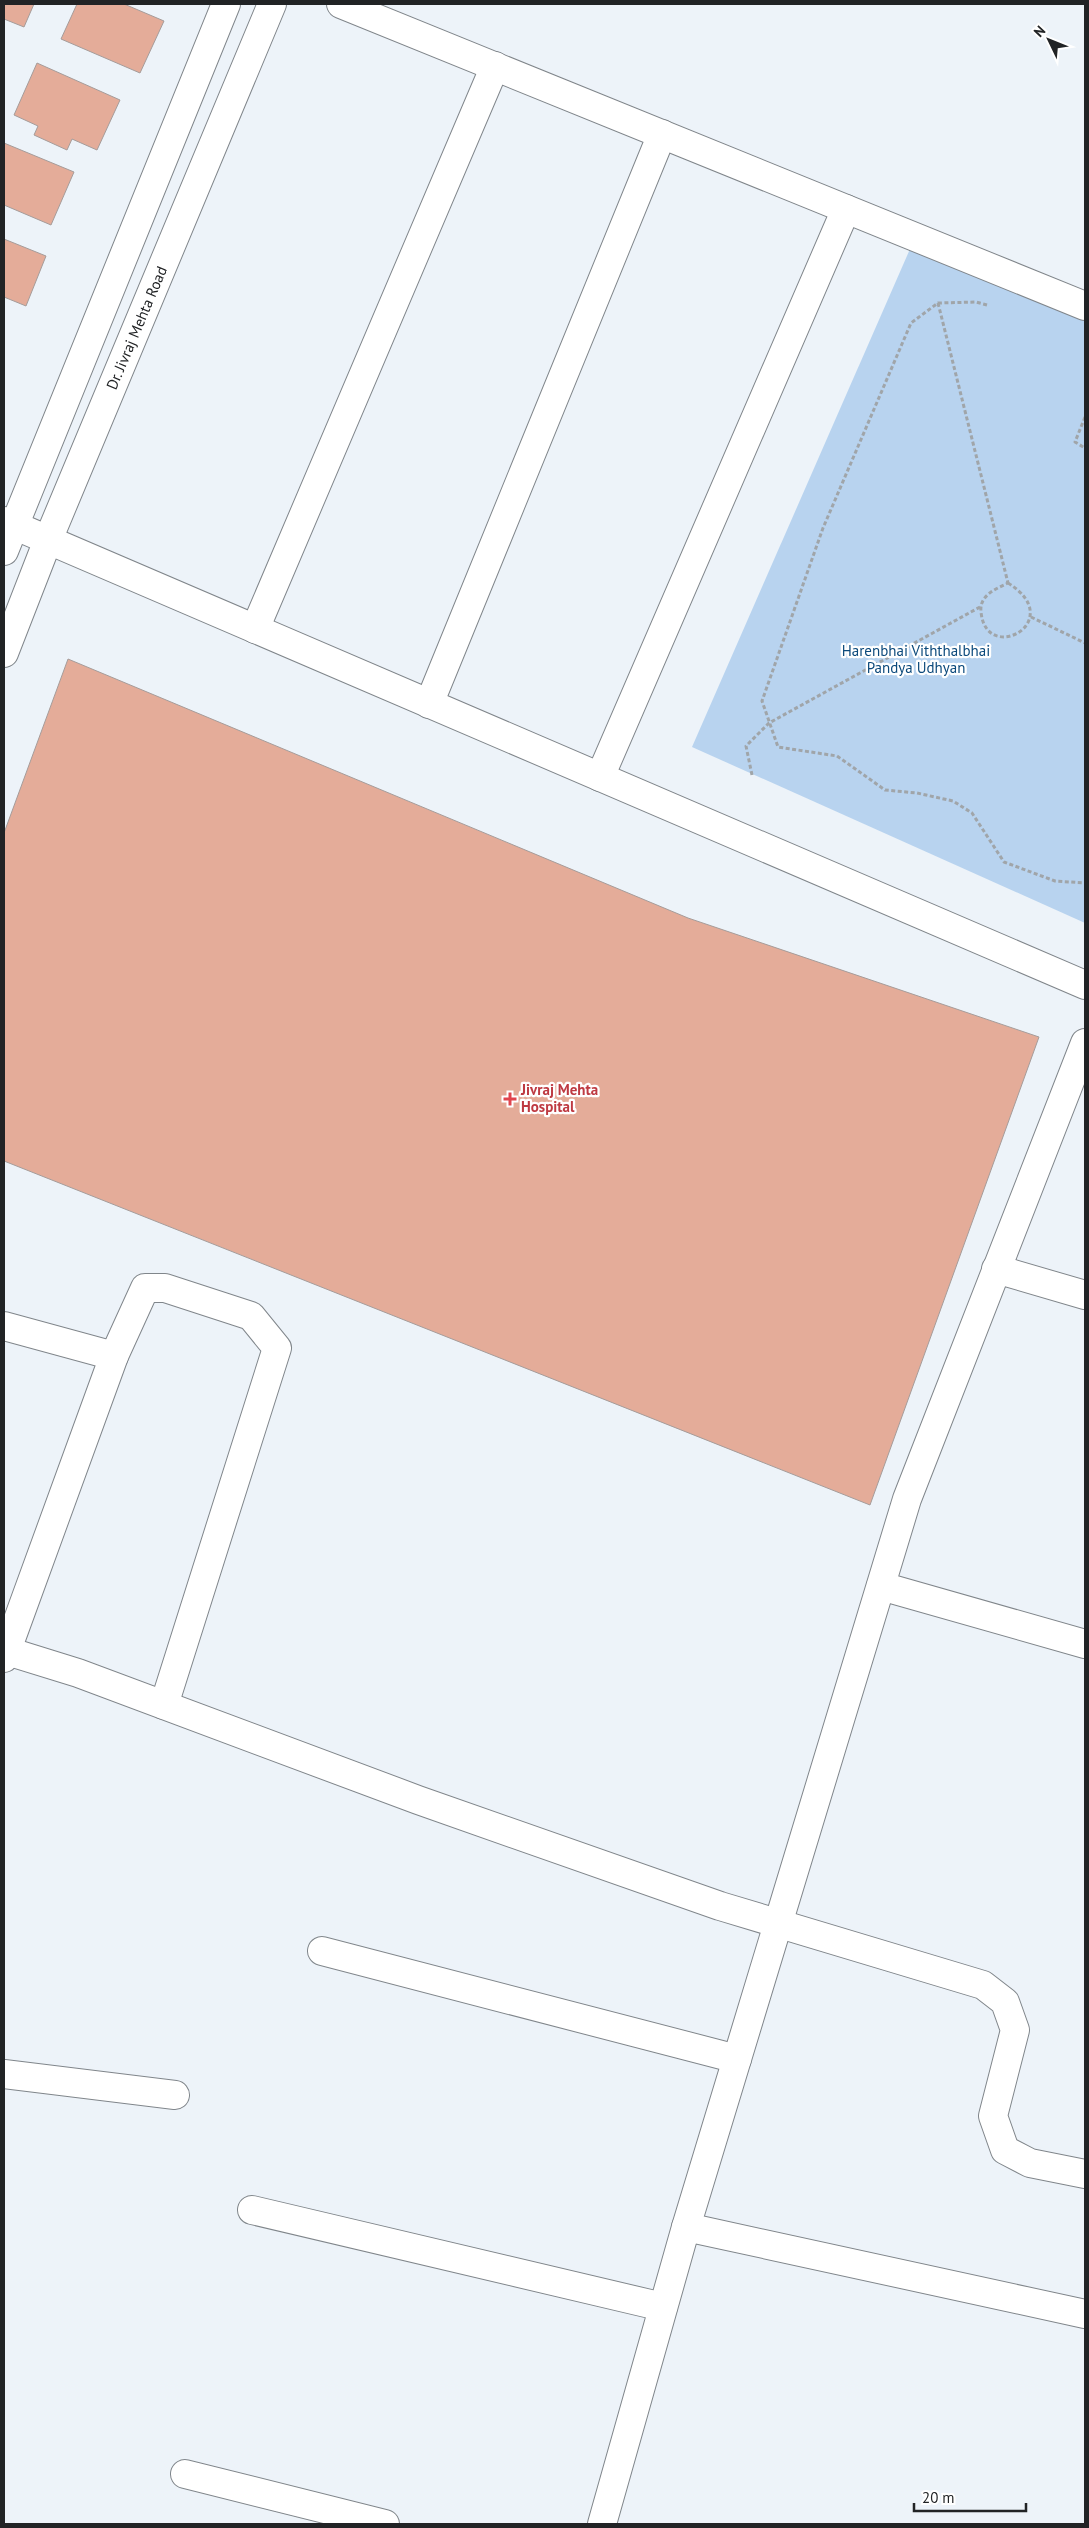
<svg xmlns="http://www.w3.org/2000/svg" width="1089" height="2528" font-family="'PT Sans',sans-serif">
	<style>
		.green { fill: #b8d3ef }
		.building { fill: #e4ac99; stroke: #a59c9a }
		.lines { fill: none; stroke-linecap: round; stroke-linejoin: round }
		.minor-casing { stroke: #80868b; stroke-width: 30 }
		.tertiary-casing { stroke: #80868b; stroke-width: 30 }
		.secondary-casing { stroke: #80868b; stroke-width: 30 }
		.path { stroke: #a0a5a9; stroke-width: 3; stroke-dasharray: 4 2.5; stroke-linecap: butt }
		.minor { stroke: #fff; stroke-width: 28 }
		.tertiary { stroke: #fff; stroke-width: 28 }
		.secondary { stroke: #fff; stroke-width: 28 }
		.health-dot { fill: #e0444e; stroke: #fff; stroke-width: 2 }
		.labels { text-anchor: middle; stroke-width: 4.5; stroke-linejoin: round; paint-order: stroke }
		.street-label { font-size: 15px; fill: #212325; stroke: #fff }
		.park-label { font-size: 15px; fill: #0b497b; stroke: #fff }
		.health-label { font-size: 15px; font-weight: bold; fill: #be3a42; stroke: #fff; text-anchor: start }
	</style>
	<rect width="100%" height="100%" fill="#edf3f9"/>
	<!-- green -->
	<polygon class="green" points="910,249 1085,321 1085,923 692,747"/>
	<!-- building -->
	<g class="building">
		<polygon points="4,4 34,4 24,27 4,19"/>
		<polygon points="77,4 124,4 164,21 140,73 61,39"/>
		<polygon points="37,63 120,100 97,150 72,139 67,150 34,135 38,126 14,115"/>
		<polygon points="4,143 74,172 51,225 4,205"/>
		<polygon points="4,239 46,256 26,306 4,297"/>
		<polygon points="68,659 688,918 1039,1037 870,1505 4,1161 4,833"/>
	</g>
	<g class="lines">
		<!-- minor casing -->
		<g class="minor-casing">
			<g id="minor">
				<polyline points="341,4 1085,306"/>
				<polyline points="255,629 495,66"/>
				<polyline points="429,704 662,134"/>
				<polyline points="600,777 846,209"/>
				<polyline points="996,1269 1085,1295"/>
				<polyline points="4,1326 114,1356"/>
				<polyline points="881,1586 1085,1644"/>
				<polyline points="4,1650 78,1673 418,1800 720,1906 983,1985 1005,2002 1015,2030 993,2116 1005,2150 1030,2163 1085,2174"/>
				<polyline points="4,1658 114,1356 145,1288 165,1288 251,1316 277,1348 164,1705"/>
				<polyline points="322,1951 737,2059"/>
				<polyline points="4,2074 175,2095"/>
				<polyline points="252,2210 663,2307"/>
				<polyline points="686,2227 1085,2314"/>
				<polyline points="185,2474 385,2524"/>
			</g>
		</g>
		<!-- tertiary casing -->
		<g class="tertiary-casing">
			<g id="tertiary">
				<polyline points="4,521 1085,985"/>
				<polyline points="602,2524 686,2227 907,1499 1085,1043"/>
			</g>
		</g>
		<!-- secondary casing -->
		<g class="secondary-casing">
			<g id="secondary">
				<polyline points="4,551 226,4"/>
				<polyline points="4,653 48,540 272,4"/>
			</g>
		</g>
		<!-- path -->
		<g class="path">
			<polyline points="938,303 1008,583"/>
			<polyline points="987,305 976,302 938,303 911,323 823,528 762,701 778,747 837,756 885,790 917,793 953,801 972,813 1004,862 1055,881 1085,883"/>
			<polyline points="1085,417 1075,442 1085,448"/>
			<path d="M1008 583C1069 621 986 666 981 612 979 595 996 589 1008 583Z"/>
			<polyline points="1031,617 1085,643"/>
			<polyline points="752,775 746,746 769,723 980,607"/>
		</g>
		<!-- minor -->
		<use href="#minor" class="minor"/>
		<!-- tertiary -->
		<use href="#tertiary" class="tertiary"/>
		<!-- secondary -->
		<use href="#secondary" class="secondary"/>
	</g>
	<!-- markers -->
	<path class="health-dot" d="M507.5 1091.5h5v5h5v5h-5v5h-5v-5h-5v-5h5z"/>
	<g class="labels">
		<!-- street labels -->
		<g class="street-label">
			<text transform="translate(137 328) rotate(-67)" y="5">Dr. Jivraj Mehta Road</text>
		</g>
		<!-- park labels -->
		<g class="park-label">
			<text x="916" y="656">Harenbhai Viththalbhai<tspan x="916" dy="17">Pandya Udhyan</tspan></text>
		</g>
		<!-- health labels -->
		<g class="health-label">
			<text x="521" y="1095">Jivraj Mehta<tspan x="521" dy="17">Hospital</tspan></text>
		</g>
	</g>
	<!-- border -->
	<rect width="1089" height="2528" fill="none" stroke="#212325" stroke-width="10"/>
	<!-- north arrow -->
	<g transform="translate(1049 40) rotate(313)" stroke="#ffffff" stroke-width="4" paint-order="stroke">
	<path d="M0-4L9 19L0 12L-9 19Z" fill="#212325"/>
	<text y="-8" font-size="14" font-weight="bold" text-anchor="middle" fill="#212325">N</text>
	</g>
	<!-- scale -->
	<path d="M914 2503v8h112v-8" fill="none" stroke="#212325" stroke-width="2.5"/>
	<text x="922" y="2503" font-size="15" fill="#212325" stroke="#ffffff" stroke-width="4" paint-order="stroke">20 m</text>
</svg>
